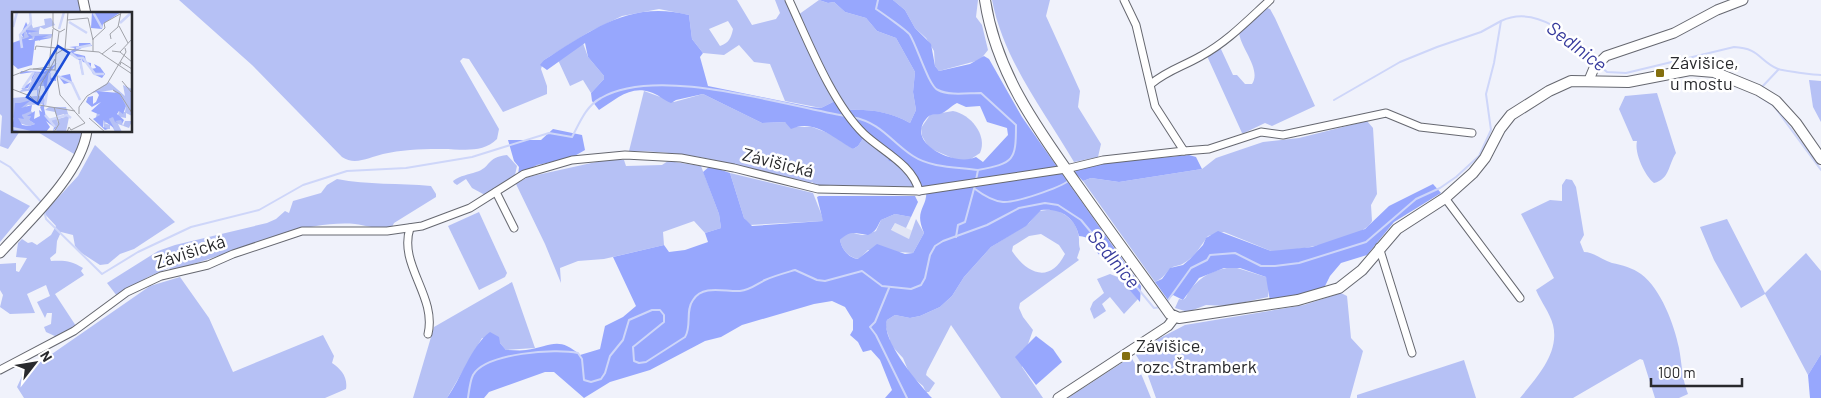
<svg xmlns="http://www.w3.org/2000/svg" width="1821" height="398" font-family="Barlow,sans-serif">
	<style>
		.built { fill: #e1e5f5 }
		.green { fill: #b6c1f5; fill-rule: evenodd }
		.forest { fill: #97a7fd; fill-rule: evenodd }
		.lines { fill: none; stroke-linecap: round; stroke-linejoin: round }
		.stream { stroke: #ced6f9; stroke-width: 2 }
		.minor-casing { stroke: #666870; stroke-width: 9 }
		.tertiary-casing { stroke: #666870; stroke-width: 11 }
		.secondary-casing { stroke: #666870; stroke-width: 12 }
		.minor { stroke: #fff; stroke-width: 7 }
		.tertiary { stroke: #fff; stroke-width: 9 }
		.secondary { stroke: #fff; stroke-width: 10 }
		.poi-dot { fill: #846f0e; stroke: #fff; stroke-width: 2 }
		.labels { text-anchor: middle; stroke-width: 5; stroke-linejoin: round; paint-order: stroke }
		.poi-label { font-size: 18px; fill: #292a2d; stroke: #fff; text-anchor: start }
		.street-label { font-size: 18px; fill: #292a2d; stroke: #fff }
		.water-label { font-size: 19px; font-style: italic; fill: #363a9c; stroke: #fff }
		.inset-river { fill: none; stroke: #ced6f9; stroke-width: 2.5 }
		.inset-road { fill: none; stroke: #a0a2a9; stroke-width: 1 }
		.view { fill: #1d4ed8; fill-opacity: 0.15; stroke: #1d4ed8; stroke-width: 2.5 }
		.inset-edge { fill: none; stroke: #292a2d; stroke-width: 2.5 }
	</style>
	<rect width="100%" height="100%" fill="#f0f2fb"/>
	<!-- built -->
	<polygon class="built" points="895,223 913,231 909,239 891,231"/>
	<!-- green -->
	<g class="green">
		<polygon points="0,0 78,0 81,14 14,14 14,131 20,131 8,149 0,146 2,116 0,114"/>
		<path d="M179 0H737L752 25 776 19 780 13 775 0H788L837 100 821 108 785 101 770 64 754 62 739 45 724 55 703 53 692 39 689 15 659 9 622 16 589 32 544 60 541 69 547 86V94L503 112 469 59 463 58 460 61 499 129 497 139C481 155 458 148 438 149 420 149 400 150 383 154 370 157 355 166 342 157L252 65ZM728 21 733 29C731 38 729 43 720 46L709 29Z"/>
		<path d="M819 0 828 3 834 2 845 12 866 18 877 31 896 38 915 72 913 92 916 110 910 123C890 112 870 109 848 110L828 77 798 15Z"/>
		<polygon points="893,0 978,0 976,17 982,25 988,50 980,60 939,71 935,66 934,51 926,38 915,28 905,10"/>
		<path d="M992 0H1050L1046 16 1080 91 1078 107 1101 144 1098 157 1074 162C1043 109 1004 61 992 0Z"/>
		<path d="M1267 8 1270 9 1275 18 1315 106 1272 126 1265 123 1244 133H1242L1207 56 1220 47 1233 75H1237L1245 84H1252C1262 69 1240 48 1239 32Z"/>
		<polygon points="583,43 588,57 604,76 604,79 591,93 583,80 570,86 558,60"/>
		<polygon points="1809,80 1821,81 1821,122 1813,107"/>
		<path d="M644 91 674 102 703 94 762 123 785 122 796 127H812L831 134 853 149 858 146 864 137 898 162 918 187 815 185 812 182 810 184C751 168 690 150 629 151Z"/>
		<path d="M1657 93 1676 153C1668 165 1670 179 1654 183 1645 176 1634 153 1637 141H1633L1619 109 1625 96Z"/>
		<path d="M953 111C970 114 988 135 980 153L968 161 957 160 929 148 922 136 921 128 930 115Z"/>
		<path d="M1367 121 1373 128 1377 194 1371 205 1372 221C1362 241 1291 252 1271 251L1224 232 1208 236C1201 245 1196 256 1184 263 1180 266 1174 265 1170 269 1164 275 1162 279 1155 282L1083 181 1091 178 1119 182 1202 169 1216 158 1263 142 1299 138Z"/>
		<polygon points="36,131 83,131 80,144 74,154"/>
		<path d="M95 145 175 222 134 249 120 254 108 264 100 265 80 252 75 246 73 235 61 232 57 241 56 253 50 258 51 261C64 260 72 261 83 268L81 271 84 275 55 294 76 326 57 337 46 332 44 327 51 324 52 313H47L45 318 37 302 50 296 46 285 27 294 35 313 10 314 0 307 3 295 0 290V264L16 263V271L19 272 27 258 16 257 18 243 22 239 28 243 32 242 37 245 51 235 56 226 44 213 78 176Z"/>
		<path d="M507 155 517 166 515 175 485 195 472 188 466 179 457 185 454 183 453 181C461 175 468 175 476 172 491 168 486 157 507 155Z"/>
		<polygon points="605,160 624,160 626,166 662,165 668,161 701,166 719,214 721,228 705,233 694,221 663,232 664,245 604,259 578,261 560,268 561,283 545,244 516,184 528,177"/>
		<polygon points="730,173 813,193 824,221 749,225 744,218"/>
		<path d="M337 179C368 185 399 183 431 186L436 194V197L394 223 392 227C378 230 369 226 355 224 343 223 327 224 316 226 266 234 220 259 171 270L169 268 148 277 117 296 107 283 158 251 175 245 267 223 276 219 285 211 289 213 293 201 321 193 327 185Z"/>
		<path d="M1566 179 1572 180 1576 187 1584 235 1580 242 1584 252C1594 252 1602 260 1612 263 1622 265 1633 268 1641 274 1661 289 1674 324 1679 348 1682 364 1682 379 1688 394L1679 398H1655L1643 360 1640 359 1573 398H1520C1536 378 1560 353 1553 325 1550 313 1541 302 1536 290L1554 278 1521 214 1550 200 1562 201V185Z"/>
		<polygon points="0,190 30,206 0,242"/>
		<path d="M1055 209C1066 215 1075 220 1078 233 1080 239 1078 243 1080 249L1077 258 1079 260 1020 303 1019 308 1023 317 1033 330 1027 347 1022 350V367L1043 398H1001L951 325 927 371 926 375 935 383 929 392H926L923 386 910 375 903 358 890 344C891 336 883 329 887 320L895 315 910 318 920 316 940 307 952 296 964 277 991 247 1029 223 1039 211ZM1041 234 1059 245 1065 254C1050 284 1027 274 1012 251L1013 246 1029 236Z"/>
		<polygon points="479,212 507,273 505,277 479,290 448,226"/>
		<path d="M895 214 911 217 906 228 895 223 891 230 909 239 916 219 924 233 913 253 868 250 859 259C849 258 842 250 840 240 851 228 850 234 863 235 867 235 873 232 876 231L881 220Z"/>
		<polygon points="1727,219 1765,293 1806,253 1821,271 1821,354 1808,375 1765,294 1741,308 1714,260 1700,227"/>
		<path d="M1234 267 1266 277 1269 285 1268 297 1227 306 1206 305 1188 312 1175 308 1179 299 1183 300C1188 297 1186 294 1190 290 1201 276 1214 269 1234 267Z"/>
		<polygon points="1110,274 1120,278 1138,299 1124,314 1110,297 1102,304 1106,311 1094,319 1090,309 1093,302 1104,293 1097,279"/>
		<path d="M180 277 209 318 233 372 323 335 334 356 332 363C341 369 348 377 346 389L325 398H24L17 387 23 374 150 286Z"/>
		<polygon points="512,282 535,348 506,350 500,343 482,338 447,398 413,398 434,327"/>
		<polygon points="1341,293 1347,296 1351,338 1363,351 1350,398 1156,398 1147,373 1136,355 1136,352 1141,348 1185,325 1304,305"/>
		<polygon points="1131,357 1142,376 1151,398 1068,398"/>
		<polygon points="1464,360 1476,398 1357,398 1357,395"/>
	</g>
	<!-- forest -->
	<g class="forest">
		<path d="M819 0H893L905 10 915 28 931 44 935 66 939 71 970 64 984 56 989 59 1022 117 1141 286 1140 302 1095 250 1098 248C1092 241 1089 237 1079 236 1075 217 1060 208 1041 210L1026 226 991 247 964 277 952 296 940 307 920 316 910 318 895 315 887 320C880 339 918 383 932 398H885L892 390 880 360 871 350 863 352 858 342 850 335 853 330V320L845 307 832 301 814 304 742 325 721 337 705 341 650 370 610 382 584 398 554 372H545L489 392 484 398H447C461 379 471 346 490 332L499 337 500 343 506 350C513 350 520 351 526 350 550 347 558 335 580 355L600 349 605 326 623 317 636 306 613 257 664 245 669 252 685 250 708 242 705 233 721 228 719 214 703 172 710 166 730 173 744 218 752 226 823 221 817 197 819 196H915L918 202 911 217 895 214 881 220C876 228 877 231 868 235 855 233 850 230 840 240 842 250 849 258 858 259L877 244 905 254 913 253 924 233C913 208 929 209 926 187H918L898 162 889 161 886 153 864 137 858 146 853 149C835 139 814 118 791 129L785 122 762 123 703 94 676 100 671 103C663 100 658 94 650 92 630 85 615 100 599 110L592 101 591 93 604 79V76L588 57 585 43 547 70 540 65 544 60C592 30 630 0 689 15L692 39 703 53 700 57 708 86 811 107 821 108 837 100 848 110C871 109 890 112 910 123L916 110 913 92 915 72 896 38 877 31 866 18 845 12 834 2 828 3ZM957 103 966 107 980 106 987 122 1007 128 1008 135 983 162 976 157C956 167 905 144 926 119 931 113 934 115 940 114 945 113 951 106 957 103Z"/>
		<polygon points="553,129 582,135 585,150 571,158 537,165 518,175 519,167 514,161 508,140 541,140"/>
		<polygon points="1189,155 1196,157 1202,169 1119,182 1091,178 1083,181 1075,173 1076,169 1095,164"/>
		<polygon points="1433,184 1441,193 1394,222 1367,255 1341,263 1330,276 1324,288 1306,294 1270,301 1266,277 1240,268 1224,268 1199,278 1183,300 1173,295 1168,300 1155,282 1162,279 1170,268 1183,265 1190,259 1203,245 1206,238 1218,231 1271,251 1312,247 1365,229 1389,206"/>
		<polygon points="1036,336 1053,349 1062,362 1036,385 1015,357"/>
		<polygon points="1821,354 1821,398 1810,398 1808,375"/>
	</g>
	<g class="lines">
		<!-- stream -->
		<g class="stream">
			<path d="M878 0 876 9C882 13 909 32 910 35 917 46 929 87 938 90 949 96 968 93 981 93L1016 125C1016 161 1014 163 978 170L976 180"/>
			<path d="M1601 67 1607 72 1626 73 1734 47C1760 48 1759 61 1778 69 1782 71 1816 75 1821 75"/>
			<polyline points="1761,88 1778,70"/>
			<polyline points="1760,97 1774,106 1821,170"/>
			<polyline points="1334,100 1400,62 1437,47 1481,32 1501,21"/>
			<path d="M852 117C882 123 890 141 913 156 931 168 958 167 978 170"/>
			<polyline points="0,161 10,167 42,203"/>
			<path d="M975 189C983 195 992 201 1003 202 1016 203 1059 188 1070 180"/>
			<path d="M44 210 46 219 102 274 138 252 191 227 259 210 303 185 347 171 406 168 472 157 549 133 572 137C580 122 586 106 601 98 657 65 782 105 845 116"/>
			<polyline points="956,237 958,225 965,222 975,185"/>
			<polyline points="889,288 875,322 870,327 876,335 907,398"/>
			<path d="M1166 303 1191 268 1207 260 1210 255 1235 253 1261 266H1275L1299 263 1366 242 1416 199 1440 188 1456 177 1479 156 1491 130 1486 94 1494 63 1501 21C1537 4 1572 37 1596 61"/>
			<path d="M468 398C469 391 470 381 473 375 486 353 556 348 578 353L582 359 584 380 591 382 601 379 605 373 610 356 623 340 629 320 652 310H660L664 315V322L633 347 634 361 639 363 646 362 685 337C692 326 685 311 693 300 703 284 725 292 740 291 750 290 757 284 765 280 774 276 785 273 795 270L817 280 825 281 862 271 882 286 911 289 921 285 925 278 930 255 935 246 943 241 987 225 1019 208 1045 203 1058 205 1081 220 1154 308 1161 307"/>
		</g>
		<!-- minor casing -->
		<g class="minor-casing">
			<g id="minor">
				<path d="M789 0C808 41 832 103 864 134 882 151 913 165 919 191"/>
				<polyline points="1124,0 1136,25 1155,106 1184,151 1209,149 1261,132 1283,135 1386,113 1420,127 1472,133"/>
				<path d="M1151 84C1168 70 1182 67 1201 56 1227 42 1248 20 1270 0"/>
				<polyline points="496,192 514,228"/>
				<polyline points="1445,198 1520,298"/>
				<path d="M410 228C398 265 437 296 428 334"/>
				<polyline points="1379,247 1412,353"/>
				<polyline points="0,370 74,331 127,292 161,276 208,265 233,254 302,231 387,231 422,226 470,208 524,174 572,160 625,155 681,158 734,168 818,189 919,191 1066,169 1103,160 1184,151"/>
			</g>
		</g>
		<!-- tertiary casing -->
		<g class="tertiary-casing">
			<g id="tertiary">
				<polyline points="83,0 86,14"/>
				<polyline points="1589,80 1594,68 1606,56 1674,33 1717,10 1743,0"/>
				<path d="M0 253C29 221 81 174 87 131"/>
				<polyline points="1058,398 1168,326 1175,317"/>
			</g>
		</g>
		<!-- secondary casing -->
		<g class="secondary-casing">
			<path id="secondary" d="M985 0C996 73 1038 130 1080 189 1106 226 1133 263 1160 300L1170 314 1179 318 1298 300 1339 288 1362 270 1397 229 1445 198 1473 173 1485 158 1500 129 1511 115 1549 91 1571 81 1628 82 1690 70 1714 72 1758 90 1776 101 1796 123 1821 159"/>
		</g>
		<!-- minor -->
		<use href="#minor" class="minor"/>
		<!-- tertiary -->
		<use href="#tertiary" class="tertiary"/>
		<!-- secondary -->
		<use href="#secondary" class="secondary"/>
	</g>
	<!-- markers -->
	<g class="poi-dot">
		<rect x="1655" y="68" width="10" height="10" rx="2.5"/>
		<rect x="1121" y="351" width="10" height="10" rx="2.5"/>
	</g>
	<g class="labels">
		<!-- poi labels -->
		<g class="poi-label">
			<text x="1670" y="69">Závišice,<tspan x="1670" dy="21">u mostu</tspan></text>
			<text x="1136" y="352">Závišice,<tspan x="1136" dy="21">rozc.Štramberk</tspan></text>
		</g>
		<!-- street labels -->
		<g class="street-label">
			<text transform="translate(778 163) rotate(14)" y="6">Závišická</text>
			<text transform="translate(190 252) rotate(-18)" y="6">Závišická</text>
		</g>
		<!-- water labels -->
		<g class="water-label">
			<text transform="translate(1577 46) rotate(37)" y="7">Sedlnice</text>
			<text transform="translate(1114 259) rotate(50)" y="7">Sedlnice</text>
		</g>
	</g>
	<!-- overview -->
	<g transform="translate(12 12)">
		<rect width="120" height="120" fill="#f0f2fb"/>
		<path d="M39 6 43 13 32 17 28 15 27 19V22H41L39 26H29L28 29 22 25 21 28 16 26 9 30 8 24 12 25 13 18 15 22 19 21 15 18 19 10 21 16 33 13 32 7ZM24 60 32 61 35 66 32 74H27L25 78 27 76 26 85 32 82 33 92 16 93 0 107V86L25 84V78L7 80 12 76 16 77ZM97 70 113 84 111 73 120 77V104L114 101V106L108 105 111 114 113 109H120L117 116 106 112 110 120H103L98 110 92 111 98 113V117H92L91 108 84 105 85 101 90 105 99 100 100 104 93 109 102 104 105 108 107 99 113 100 114 94 101 78 79 81ZM37 95H54L57 105 54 120H45L39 108 44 105 46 111V107L53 105 52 102 45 104 43 100 33 98ZM18 98 21 101 17 108 23 112 17 114 7 111 5 106H11L10 103Z" fill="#b6c1f5"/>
		<path d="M19 0V12L15 18 27 19 16 21 21 25 16 28H21L23 24 37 23 30 26H39L23 29 20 53 6 57 0 52V31L17 25 13 18 12 26 9 22 14 10 16 14 18 10ZM80 0H109L91 12 90 17 79 16ZM67 31H78L80 34H73L61 41 73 44 74 50 79 51V57L84 56 82 52 88 55 93 62 90 66 81 62 76 51 71 50 69 46 70 62 67 48 56 41 63 36 57 35 67 34ZM45 51 38 60 39 66 58 62 60 70 52 72 47 65H44V69L37 68 32 96 34 105 44 115 41 120 42 115 34 109 38 115 34 120H0L3 91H8L7 85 8 91 19 88 9 96 20 93 19 99 10 103 12 107 6 106 10 113 17 114 23 112 17 108 19 104H15L23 99 22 107 28 104 27 98 30 100 28 95 32 91 34 82 31 69 35 66 26 71 33 62 24 60 16 76 9 77 19 70 21 60 8 62 9 59 32 60ZM84 79 107 81 114 94 111 102 107 99 105 102 112 108 110 112 109 108 103 109 106 111 103 110 101 105 97 107 102 116 91 108V115L96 117 93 118 81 107 88 103 79 99 89 90 78 96 80 95 74 90 76 85 81 84V92L84 90 87 83Z" fill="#97a7fd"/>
		<path class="inset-river" d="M81 0 90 16M57 10 75 21M108 11 120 0M1 15 5 0M47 17 52 0M10 36 8 23 19 11 18 0M64 36 79 33M57 40 65 46H71L83 62H92M68 48 71 63M46 64 60 71 68 88M11 76 22 60M33 93 38 61M33 103 43 115M37 108 55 103 59 106M0 116 18 120"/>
		<path class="inset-road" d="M41 0V16L48 20 53 17M55 8 76 6 81 28M107 14 116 31M99 27 98 22 106 15 109 0M53 37 56 0M23 38 24 34 44 36M81 39V27L93 16 92 11 108 2M100 39 108 40 120 50M108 40 120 27M44 42 47 20M90 42 104 31M108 53 109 50 120 57M37 54 41 17M21 57 39 55 43 47M44 58 48 83 73 111M0 64 18 57 43 58 44 42 52 37 87 40 120 62M110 69 120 81M0 77 18 84 27 93 63 99M101 78 108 82 120 101M25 92 29 72 39 55M67 102V95L75 84 95 72 114 40 113 36M77 106 93 120M42 120 47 112 42 95M55 120 57 115 59 118 73 111"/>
		<path class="view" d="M46 34 57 41 26 92 15 85Z"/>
		<rect width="120" height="120" class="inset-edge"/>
	</g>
	<!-- north arrow -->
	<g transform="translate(35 363) rotate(59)" stroke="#ffffff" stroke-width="4" paint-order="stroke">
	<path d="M0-4L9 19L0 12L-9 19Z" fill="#292a2d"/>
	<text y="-8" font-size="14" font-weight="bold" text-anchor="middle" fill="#292a2d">N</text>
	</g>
	<!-- scale -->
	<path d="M1651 378v8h91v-8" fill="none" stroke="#292a2d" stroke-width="2.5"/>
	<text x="1658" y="378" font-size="15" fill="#292a2d" stroke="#ffffff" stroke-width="4" paint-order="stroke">100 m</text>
</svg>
